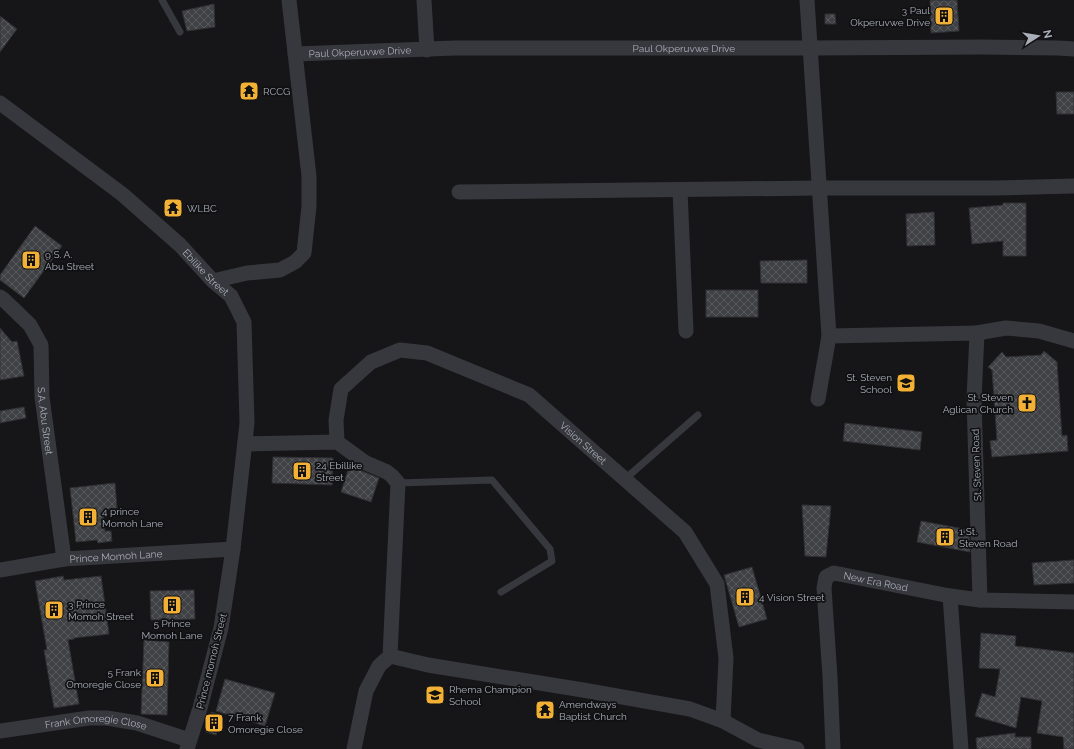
<svg xmlns="http://www.w3.org/2000/svg" width="1074" height="749" font-family="Raleway,sans-serif">
	<style>
		.building { fill: url(#building-cross-hatch); stroke: #303034 }
		.lines { fill: none; stroke-linecap: round; stroke-linejoin: round }
		.service { stroke: #37383d; stroke-width: 7 }
		.minor { stroke: #37383d; stroke-width: 15 }
		.labels { text-anchor: middle; stroke-width: 3.5; stroke-linejoin: round; paint-order: stroke }
		.poi-label { font-size: 10px; fill: #a8adb8; stroke: #111113; text-anchor: start }
		.street-label { font-size: 10px; fill: #a8adb8; stroke: #111113 }
	</style>
	<defs>
		<pattern id="building-cross-hatch" width="8" height="8" patternUnits="userSpaceOnUse"><rect width="8" height="8" fill="#404145"/><path d="M0 0l8 8M0 8l8-8" fill="none" stroke="#595a5e"/></pattern>
	</defs>
	<rect width="100%" height="100%" fill="#161618"/>
	<!-- building -->
	<g class="building">
		<polygon points="930,0 957,0 959,31 931,33"/>
		<polygon points="214,4 215,27 187,31 182,11"/>
		<polygon points="825,14 835,14 836,24 825,24"/>
		<polygon points="0,16 17,29 0,52"/>
		<polygon points="1056,92 1074,92 1074,114 1057,114"/>
		<polygon points="1003,203 1026,203 1026,256 1003,256 1003,241 972,244 969,208 1003,205"/>
		<polygon points="934,212 935,245 907,246 906,214"/>
		<polygon points="35,226 62,246 24,298 0,280 0,275"/>
		<polygon points="807,260 807,283 761,283 760,261"/>
		<rect x="706" y="290" width="52" height="27"/>
		<polygon points="0,328 12,342 17,341 24,376 0,380"/>
		<polygon points="1044,351 1057,362 1062,436 1067,435 1068,451 992,457 990,441 997,440 992,370 988,367 1002,352 1006,357 1041,355"/>
		<polygon points="24,407 26,418 0,423 0,411"/>
		<polygon points="845,423 922,432 920,450 843,441"/>
		<polygon points="273,457 333,458 332,485 272,483"/>
		<polygon points="349,467 357,469 357,468 362,471 379,478 371,502 341,492"/>
		<polygon points="115,483 117,508 103,510 105,531 111,531 112,541 98,543 97,540 76,542 70,488"/>
		<polygon points="802,505 831,506 826,557 805,556"/>
		<polygon points="921,521 969,530 970,552 917,542"/>
		<polygon points="1074,560 1074,583 1034,585 1032,563"/>
		<polygon points="752,567 767,619 739,627 724,575"/>
		<polygon points="63,576 64,580 101,576 109,634 74,638 74,639 68,640 79,704 54,708 44,650 47,650 35,581"/>
		<polygon points="194,590 195,619 151,620 150,591"/>
		<polygon points="981,633 1016,636 1015,646 1074,653 1074,749 1064,749 1063,737 1037,733 1042,701 1021,697 1016,728 975,716 982,693 995,697 1000,669 979,668"/>
		<polygon points="144,640 169,642 167,715 141,714"/>
		<polygon points="225,679 275,693 265,726 216,711"/>
		<polygon points="211,712 222,715 216,735 206,732"/>
		<polygon points="1015,733 1015,737 1031,737 1031,749 977,749 976,738"/>
	</g>
	<g class="lines">
		<!-- service -->
		<g class="service">
			<polyline points="162,0 180,32"/>
			<polyline points="625,479 698,415"/>
			<polyline points="398,483 492,480 550,549 552,561 501,592"/>
		</g>
		<!-- minor -->
		<g class="minor">
			<polyline points="424,0 427,50"/>
			<polyline points="807,0 829,336 818,399"/>
			<path id="s1" d="M295 54 455 48H811L982 47 1058 48 1074 49"/>
			<path id="s2" d="M0 103 122 194 180 245 213 281 231 296 244 322 247 423 233 549 221 628 200 708 187 749"/>
			<polyline points="680,190 686,331"/>
			<polyline points="459,192 819,188 996,188 1074,186"/>
			<polyline points="213,281 247,273 280,270 295,262 304,253 309,206 309,176 289,0"/>
			<path id="s3" d="M0 297 3 299 30 325 41 345 42 397 64 559"/>
			<polyline points="829,336 977,333"/>
			<path id="s4" d="M337 442 336 420 341 389 371 362 400 350 427 353 529 395 685 532 717 584 726 658 723 721"/>
			<polyline points="245,444 337,442 366,463 387,472 392,476 398,483 390,656 379,666 366,691 354,749"/>
			<path id="s5" d="M0 570 64 559 233 549"/>
			<polyline points="950,596 961,749"/>
			<polyline points="980,600 974,399 977,333 1006,328 1039,331 1074,341"/>
			<polyline points="390,656 428,665 583,690 690,709 723,721 758,740 797,749"/>
			<path id="s6" d="M0 731 89 718H107L137 723 189 740"/>
			<path id="s7" d="M833 749 830 677 824 588 826 577 834 573 950 596 980 600 1074 602"/>
		</g>
	</g>
	<!-- icons -->
	<defs>
		<g id="building-square" transform="scale(1)"><rect x="-9" y="-9" width="18" height="18" rx="4" fill="#f2b134" stroke="#111113"/><path d="M-4-6H4V6H1V3H-1V6H-4ZM-2.5-4.3h1.7v1.8h-1.7ZM.8-4.3h1.7v1.8H.8ZM-2.5-1h1.7V.8h-1.7ZM.8-1h1.7V.8H.8Z" fill="#111"/></g>
		<g id="temple-square" transform="scale(1)"><rect x="-9" y="-9" width="18" height="18" rx="4" fill="#f2b134" stroke="#111113"/><path d="M0-6L5-2H3V0L6.5 2.5H4V6H1.5V3h-3V6H-4V2.5H-6.5L-3 0V-2H-5Z" fill="#111"/></g>
		<g id="school-square" transform="scale(1)"><rect x="-9" y="-9" width="18" height="18" rx="4" fill="#f2b134" stroke="#111113"/><path d="M0-5L7-2L0 1L-7-2ZM-4 1L0 2.5L4 1V4Q0 6-4 4Z" fill="#111"/></g>
		<g id="church-square" transform="scale(1)"><rect x="-9" y="-9" width="18" height="18" rx="4" fill="#f2b134" stroke="#111113"/><path d="M-1.2-6h2.4v3.5h3.3v2.4h-3.3V6h-2.4V-.1h-3.3v-2.4h3.3Z" fill="#111"/></g>
	</defs>
	<g fill-rule="evenodd">
		<use href="#building-square" x="944" y="16"/>
		<use href="#temple-square" x="249" y="91"/>
		<use href="#temple-square" x="173" y="208"/>
		<use href="#building-square" x="31" y="260"/>
		<use href="#school-square" x="906" y="383"/>
		<use href="#church-square" x="1027" y="403"/>
		<use href="#building-square" x="302" y="471"/>
		<use href="#building-square" x="88" y="517"/>
		<use href="#building-square" x="945" y="537"/>
		<use href="#building-square" x="745" y="597"/>
		<use href="#building-square" x="172" y="605"/>
		<use href="#building-square" x="54" y="610"/>
		<use href="#building-square" x="155" y="678"/>
		<use href="#school-square" x="435" y="695"/>
		<use href="#temple-square" x="545" y="710"/>
		<use href="#building-square" x="214" y="723"/>
	</g>
	<g class="labels">
		<!-- poi labels -->
		<g class="poi-label">
			<text x="930" y="14" text-anchor="end">3 Paul<tspan x="930" dy="12">Okperuvwe Drive</tspan></text>
			<text x="263" y="95">RCCG</text>
			<text x="187" y="212">WLBC</text>
			<text x="45" y="258">9 S. A.<tspan x="45" dy="12">Abu Street</tspan></text>
			<text x="892" y="381" text-anchor="end">St. Steven<tspan x="892" dy="12">School</tspan></text>
			<text x="1013" y="401" text-anchor="end">St. Steven<tspan x="1013" dy="12">Aglican Church</tspan></text>
			<text x="316" y="469">24 Ebillike<tspan x="316" dy="12">Street</tspan></text>
			<text x="102" y="515">4 prince<tspan x="102" dy="12">Momoh Lane</tspan></text>
			<text x="959" y="535">1 St.<tspan x="959" dy="12">Steven Road</tspan></text>
			<text x="759" y="601">4 Vision Street</text>
			<text x="68" y="608">3 Prince<tspan x="68" dy="12">Momoh Street</tspan></text>
			<text x="172" y="627" text-anchor="middle">5 Prince<tspan x="172" dy="12">Momoh Lane</tspan></text>
			<text x="141" y="676" text-anchor="end">5 Frank<tspan x="141" dy="12">Omoregie Close</tspan></text>
			<text x="449" y="693">Rhema Champion<tspan x="449" dy="12">School</tspan></text>
			<text x="559" y="708">Amendways<tspan x="559" dy="12">Baptist Church</tspan></text>
			<text x="228" y="721">7 Frank<tspan x="228" dy="12">Omoregie Close</tspan></text>
		</g>
		<!-- street labels -->
		<g class="street-label">
			<text dy="4" stroke="none"><textPath href="#s1" startOffset="389">Paul Okperuvwe Drive</textPath></text>
			<text dy="4" stroke="none"><textPath href="#s1" startOffset="65">Paul Okperuvwe Drive</textPath></text>
			<text dy="4" stroke="none"><textPath href="#s2" startOffset="267">Ebilike Street</textPath></text>
			<text dy="4" stroke="none"><textPath href="#s3" startOffset="140">S.A. Abu Street</textPath></text>
			<text dy="4" stroke="none"><textPath href="#s4" startOffset="335">Vision Street</textPath></text>
			<text transform="translate(976 465) rotate(-92)" y="4">St. Steven Road</text>
			<text dy="4" stroke="none"><textPath href="#s5" startOffset="117">Prince Momoh Lane</textPath></text>
			<text dy="4" stroke="none"><textPath href="#s7" startOffset="224">New Era Road</textPath></text>
			<text transform="translate(211 661) rotate(-76)" y="4">Prince momoh Street</text>
			<text dy="4" stroke="none"><textPath href="#s6" startOffset="97">Frank Omoregie Close</textPath></text>
		</g>
	</g>
	<!-- north arrow -->
	<g transform="translate(1038 36) rotate(78)" stroke="#111113" stroke-width="3" paint-order="stroke">
	<path d="M0-3L7 15L0 10L-7 15Z" fill="#a8adb8"/>
	<text y="-6" font-size="11" font-weight="bold" text-anchor="middle" fill="#a8adb8">N</text>
	</g>
</svg>
